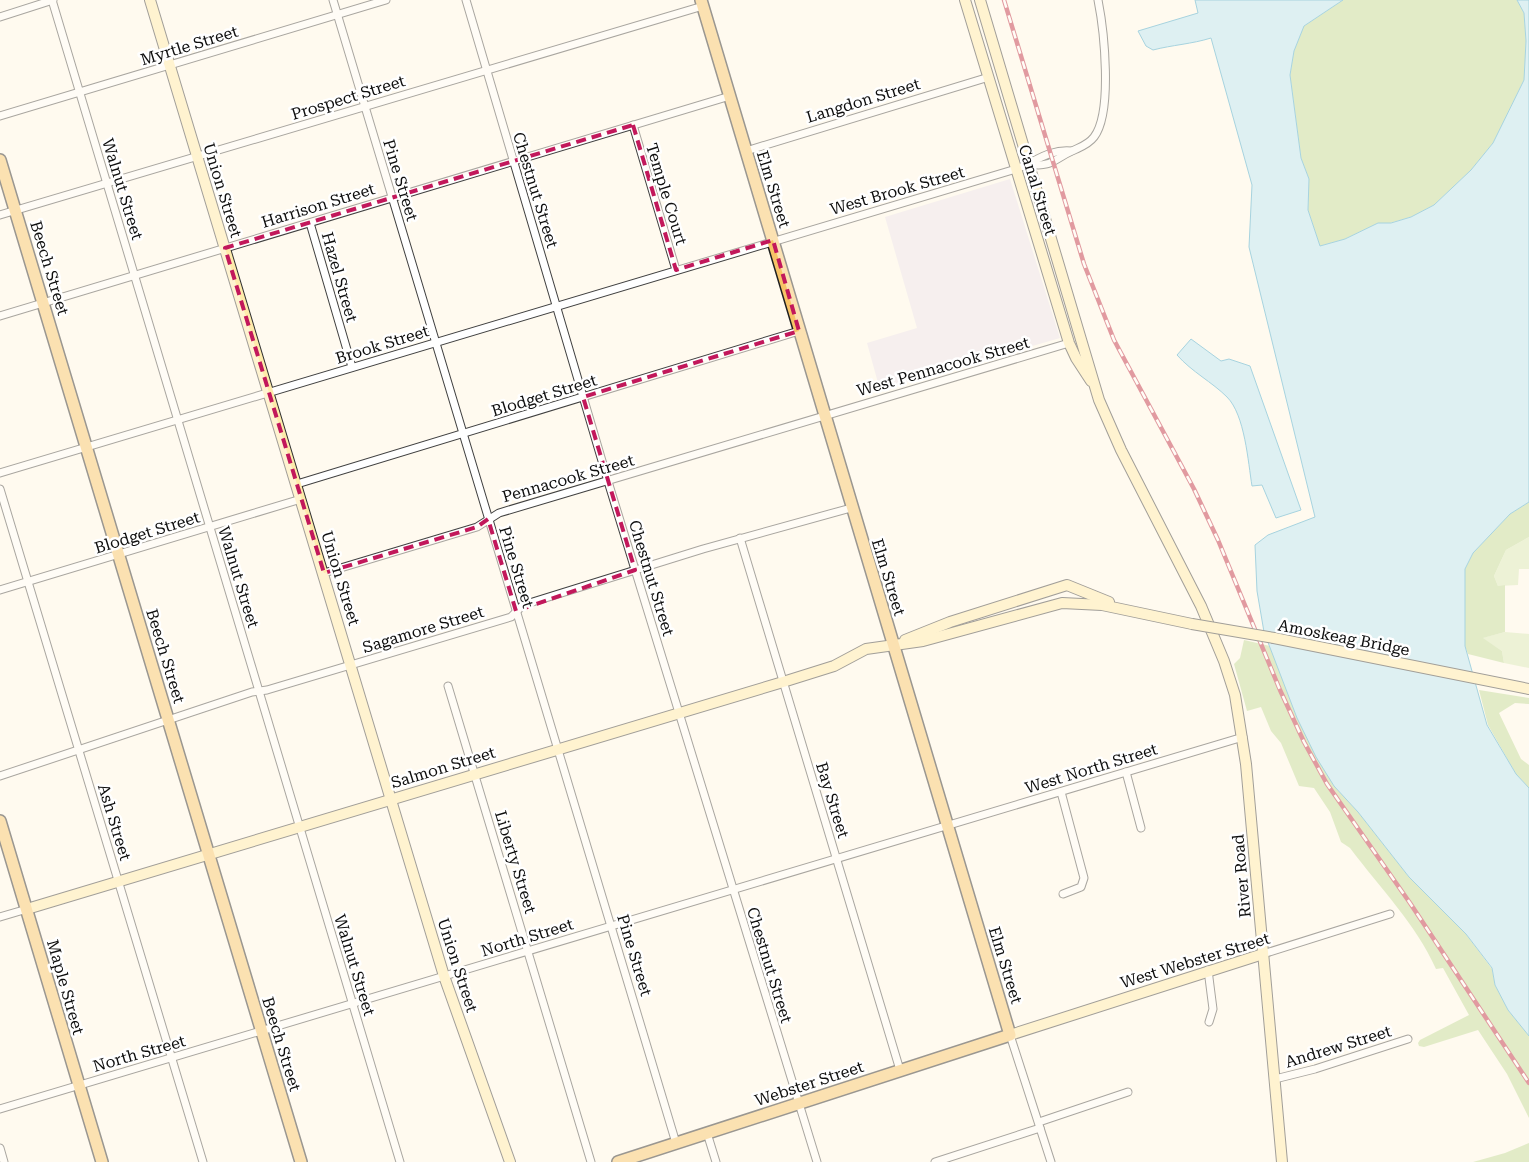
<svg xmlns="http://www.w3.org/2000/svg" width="1529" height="1162" font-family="'Roboto Serif',serif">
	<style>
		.industrial { fill: #eae3ed }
		.green { fill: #d8e9b9 }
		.forest { fill: #beda98 }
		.water { fill: #b5e5f6; stroke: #3ca4cc }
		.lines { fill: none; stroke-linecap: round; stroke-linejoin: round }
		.street-casing { stroke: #414141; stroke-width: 9 }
		.secondary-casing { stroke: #303030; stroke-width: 12 }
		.primary-casing { stroke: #1f1f1f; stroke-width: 14 }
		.street { stroke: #fff; stroke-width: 7 }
		.secondary { stroke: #feebab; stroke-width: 10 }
		.primary { stroke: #f7c367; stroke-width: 11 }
		.rail-casing { stroke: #bd2740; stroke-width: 4.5 }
		.rail { stroke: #fff; stroke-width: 2.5; stroke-dasharray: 8; stroke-linecap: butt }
		.secondary-bridge-casing { stroke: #303030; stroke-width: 12; stroke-linecap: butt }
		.secondary-bridge { stroke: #feebab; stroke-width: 10 }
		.marked { fill: none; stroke: #c2185b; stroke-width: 4; stroke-dasharray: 10 6; stroke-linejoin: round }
		.labels { text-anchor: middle; stroke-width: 5; stroke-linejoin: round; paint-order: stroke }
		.street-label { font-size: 16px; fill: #0e0e0e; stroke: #fff }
	</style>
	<rect width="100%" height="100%" fill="#fffaef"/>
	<!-- industrial -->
	<polygon class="industrial" points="1010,179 1060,338 880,390 867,343 917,328 885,217"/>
	<!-- green -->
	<g class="green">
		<polygon points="1529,537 1529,569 1519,569 1518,585 1498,586 1494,576 1506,550"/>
		<polygon points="1505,632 1529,634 1529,668 1504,663 1502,651 1482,638"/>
	</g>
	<!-- forest -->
	<g class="forest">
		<polygon points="1343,0 1517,0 1524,13 1526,41 1524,80 1493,143 1471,170 1434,205 1411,217 1390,223 1378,223 1345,239 1320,246 1308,210 1309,179 1301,158 1290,75 1294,51 1304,26"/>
		<polygon points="1529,502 1529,537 1506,550 1494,576 1498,586 1505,585 1505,632 1483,638 1502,651 1504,663 1468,654 1465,646 1465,569 1473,553 1510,514"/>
		<path d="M1244 640 1270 646 1297 718 1334 786 1358 812 1409 877 1466 934 1492 969 1495 985 1508 1010 1529 1036V1118L1507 1074 1478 1030 1424 1047 1419 1046 1418 1043 1420 1040 1469 1015 1443 968 1436 969C1416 924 1380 888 1350 848L1341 842 1330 812 1314 788 1299 786 1281 743 1271 731 1261 707 1247 711 1234 664 1240 658Z"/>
		<polygon points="1479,690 1529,698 1529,704 1515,703 1499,713 1521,759 1529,765 1529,788 1516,774 1488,725"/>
		<polygon points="1529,1143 1529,1162 1473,1162 1505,1153"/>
	</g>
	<!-- water -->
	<g class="water">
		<path d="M1195 0H1343L1304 26 1294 51 1290 75 1301 158 1309 179 1308 210 1320 246 1345 239 1378 223H1391L1411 217 1434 205 1471 170 1493 143 1524 80 1526 41 1524 13 1517 0H1529V502L1510 514 1473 553 1465 569V646L1487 725 1516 774 1529 788V1036L1508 1010 1495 985 1492 968 1466 934 1409 877 1358 812 1334 786 1316 757 1297 718 1264 632 1257 591 1255 545 1268 535 1315 517 1249 247 1252 185 1211 38C1192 44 1172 45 1153 50L1146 46 1138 31 1198 13Z"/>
		<path d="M1191 339 1221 361 1229 359 1250 366 1301 510 1276 518 1262 485 1252 486C1248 462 1245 415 1227 397 1212 382 1192 372 1177 355Z"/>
	</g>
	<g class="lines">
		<!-- street casing -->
		<g class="street-casing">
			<g id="street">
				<polyline points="52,0 400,1162"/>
				<polyline points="333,0 676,1143"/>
				<polyline points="466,0 610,488 817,1162"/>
				<polyline points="0,17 53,0"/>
				<polyline points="0,116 386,0"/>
				<polyline points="633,125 676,270"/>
				<polyline points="746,151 989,77"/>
				<path d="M1029 164C1051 168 1054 159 1072 151 1080 147 1088 145 1094 137 1113 112 1104 30 1098 0"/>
				<polyline points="0,215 703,6"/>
				<polyline points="310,223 352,367"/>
				<polyline points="0,316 730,96"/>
				<path d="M0 473 1016 169C1035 162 1049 149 1071 151"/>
				<polyline points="297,484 799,331"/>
				<polyline points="0,489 203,1162"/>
				<polyline points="740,538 900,1070"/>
				<polyline points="324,573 477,527 499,513 1069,343"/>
				<polyline points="0,590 301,499"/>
				<polyline points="448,686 591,1162"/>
				<polyline points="1126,772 1141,828"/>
				<polyline points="0,776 252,692 267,690 511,617 523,605 703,549 851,508"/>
				<polyline points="1061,792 1084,878 1081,887 1063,894"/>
				<polyline points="0,917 27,909"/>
				<polyline points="1263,954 1390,914"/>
				<polyline points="1208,970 1213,1009 1209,1022"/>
				<polyline points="1010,1035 1051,1162"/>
				<polyline points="1275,1079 1315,1069 1408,1039"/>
				<polyline points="0,1109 1243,737"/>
				<polyline points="1039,1122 1128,1092"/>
				<polyline points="707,1133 716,1162"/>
				<polyline points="0,1148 4,1162"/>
				<polyline points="935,1162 1040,1128"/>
			</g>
		</g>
		<!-- secondary casing -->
		<g class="secondary-casing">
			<g id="secondary">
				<polyline points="150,0 444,976 510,1162"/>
				<polyline points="965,0 1069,343 1076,358 1091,381"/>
				<polyline points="980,0 1099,400 1121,450 1201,606 1224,661 1235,695 1246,764 1282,1162"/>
				<polyline points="1274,638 1529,689"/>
				<polyline points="905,640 950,622 1067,585 1109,602"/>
				<polyline points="27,909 783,682 834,666 866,649 923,641 1062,603 1102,605 1192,624"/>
				<polyline points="1010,1035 1263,954"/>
			</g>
		</g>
		<!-- primary casing -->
		<g class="primary-casing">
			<g id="primary">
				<polyline points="0,160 301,1162"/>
				<polyline points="0,821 102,1162"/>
				<polyline points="618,1162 1010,1035 701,0"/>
			</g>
		</g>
		<!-- street -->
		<use href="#street" class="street"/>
		<!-- secondary -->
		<use href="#secondary" class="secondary"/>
		<!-- primary -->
		<use href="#primary" class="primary"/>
		<!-- rail casing -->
		<g class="rail-casing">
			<polyline id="rail" points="1004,0 1084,264 1114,340 1194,489 1218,540 1280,690 1304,742 1327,784 1410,903 1529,1083"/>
		</g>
		<!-- rail -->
		<use href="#rail" class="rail"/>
		<!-- secondary-bridge casing -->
		<g class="secondary-bridge-casing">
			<polyline id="secondary-bridge" points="1192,624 1274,638"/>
		</g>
		<!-- secondary-bridge -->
		<use href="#secondary-bridge" class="secondary-bridge"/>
	</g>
	<!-- marked area -->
	<path d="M0 0H1529V1162H0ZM633 125 676 270 773 240 799 331 583 397 635 570 516 611 488 519 477 527 324 573 225 248Z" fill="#fffaef" fill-opacity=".55" fill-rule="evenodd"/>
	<path class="marked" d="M633 125 676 270 773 240 799 331 583 397 635 570 516 611 488 519 477 527 324 573 225 248Z"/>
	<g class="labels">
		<!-- street labels -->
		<g class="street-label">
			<text transform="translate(189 45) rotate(-17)" y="6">Myrtle Street</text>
			<text transform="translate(348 97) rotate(-17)" y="6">Prospect Street</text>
			<text transform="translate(863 100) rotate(-17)" y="6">Langdon Street</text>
			<text transform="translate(401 180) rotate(73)" y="6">Pine Street</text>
			<text transform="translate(123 189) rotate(73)" y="6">Walnut Street</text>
			<text transform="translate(774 189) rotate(73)" y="6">Elm Street</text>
			<text transform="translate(223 190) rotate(73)" y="6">Union Street</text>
			<text transform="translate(536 190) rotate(73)" y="6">Chestnut Street</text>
			<text transform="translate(897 190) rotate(-16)" y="6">West Brook Street</text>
			<text transform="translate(1038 190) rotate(73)" y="6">Canal Street</text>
			<text transform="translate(667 194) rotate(73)" y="6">Temple Court</text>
			<text transform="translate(318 205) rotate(-17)" y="6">Harrison Street</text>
			<text transform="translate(50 268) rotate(73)" y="6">Beech Street</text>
			<text transform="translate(340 277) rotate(74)" y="6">Hazel Street</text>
			<text transform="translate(382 344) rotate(-17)" y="6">Brook Street</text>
			<text transform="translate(943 366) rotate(-16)" y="6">West Pennacook Street</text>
			<text transform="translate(544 395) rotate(-17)" y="6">Blodget Street</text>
			<text transform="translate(568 478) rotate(-16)" y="6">Pennacook Street</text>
			<text transform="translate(147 532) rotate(-17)" y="6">Blodget Street</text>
			<text transform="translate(517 567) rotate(73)" y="6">Pine Street</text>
			<text transform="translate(239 577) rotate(73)" y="6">Walnut Street</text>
			<text transform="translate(889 577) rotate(73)" y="6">Elm Street</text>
			<text transform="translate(341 578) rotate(73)" y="6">Union Street</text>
			<text transform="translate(652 578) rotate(73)" y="6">Chestnut Street</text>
			<text transform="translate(423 629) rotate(-17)" y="6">Sagamore Street</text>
			<text transform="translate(1344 637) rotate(11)" y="6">Amoskeag Bridge</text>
			<text transform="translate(166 656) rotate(73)" y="6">Beech Street</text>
			<text transform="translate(443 767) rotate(-17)" y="6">Salmon Street</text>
			<text transform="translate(1091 768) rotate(-17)" y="6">West North Street</text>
			<text transform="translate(833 800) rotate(73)" y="6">Bay Street</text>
			<text transform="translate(115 822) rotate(73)" y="6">Ash Street</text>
			<text transform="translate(516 862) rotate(73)" y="6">Liberty Street</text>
			<text transform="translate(1241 876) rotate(-95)" y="6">River Road</text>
			<text transform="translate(527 937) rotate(-17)" y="6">North Street</text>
			<text transform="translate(635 955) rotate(73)" y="6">Pine Street</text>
			<text transform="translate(1195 960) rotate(-17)" y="6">West Webster Street</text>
			<text transform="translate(355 965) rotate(73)" y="6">Walnut Street</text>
			<text transform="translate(458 965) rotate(72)" y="6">Union Street</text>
			<text transform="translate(770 965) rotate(73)" y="6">Chestnut Street</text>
			<text transform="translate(1006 965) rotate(73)" y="6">Elm Street</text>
			<text transform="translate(66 987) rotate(74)" y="6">Maple Street</text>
			<text transform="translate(282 1044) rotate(73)" y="6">Beech Street</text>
			<text transform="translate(1338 1046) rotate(-17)" y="6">Andrew Street</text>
			<text transform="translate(139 1053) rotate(-16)" y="6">North Street</text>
			<text transform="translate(809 1083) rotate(-18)" y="6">Webster Street</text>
		</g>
	</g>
</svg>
